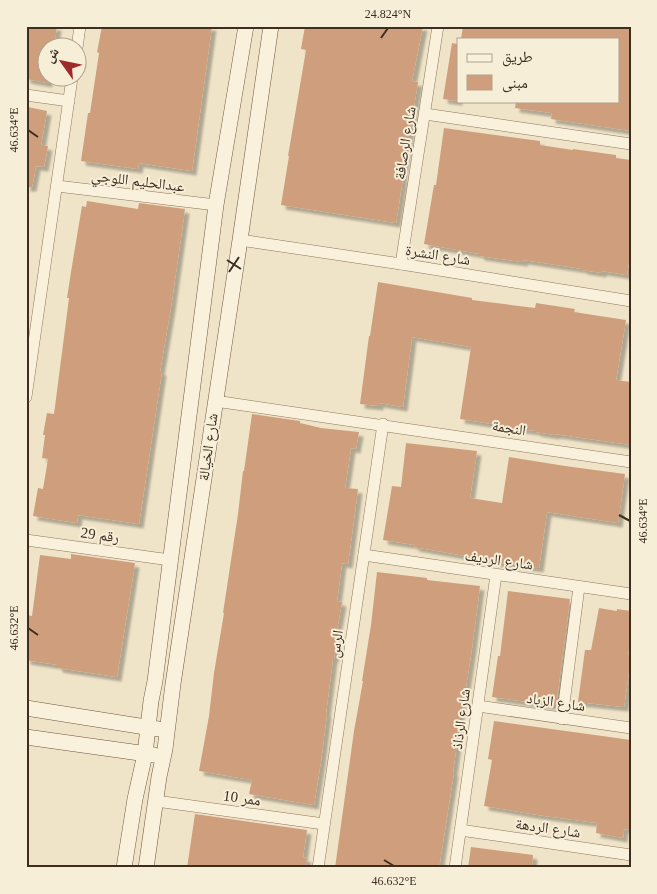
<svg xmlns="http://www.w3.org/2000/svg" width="657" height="894" font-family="'Times New Roman','Noto Naskh Arabic',serif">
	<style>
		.building { fill: #cf9f7d; filter: url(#shadow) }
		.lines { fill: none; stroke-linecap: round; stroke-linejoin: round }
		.street-casing { stroke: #8d765c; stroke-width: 12 }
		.secondary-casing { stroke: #6f573f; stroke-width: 16 }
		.street { stroke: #faf1dc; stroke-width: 11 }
		.secondary { stroke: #faf1dc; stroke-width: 15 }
		.ticks { fill: none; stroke: #3d2e20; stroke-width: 2 }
		.labels { text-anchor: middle; stroke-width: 4; stroke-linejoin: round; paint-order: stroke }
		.street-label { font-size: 15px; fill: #3d2e20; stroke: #f7eed8 }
		.neatline { fill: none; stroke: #3d2e20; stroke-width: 2 }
		.ticks-label { font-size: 12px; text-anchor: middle; fill: #3d2e20 }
	</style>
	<defs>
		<filter id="shadow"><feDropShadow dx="4.5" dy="4.5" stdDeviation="1" flood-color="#0004"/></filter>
	</defs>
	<rect width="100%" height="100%" fill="#f0e4c8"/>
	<!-- building -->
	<g class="building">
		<polygon points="26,26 57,26 54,48 48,48 48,83 26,79"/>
		<polygon points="102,26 212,26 192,171 139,163 138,169 81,161 88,113 90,113 99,53 97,52"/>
		<polygon points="305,26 423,26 412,81 418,82 402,178 403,178 396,223 281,205 289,156 288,156 306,50 301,49"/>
		<polygon points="463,26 631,26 631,131 551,119 552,113 515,108 516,101 618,101 618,39 461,39"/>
		<polygon points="452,43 458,44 458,101 443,99"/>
		<polygon points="28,107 47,111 41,145 48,146 44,167 36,166 32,187 26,187 26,119"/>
		<polygon points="444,128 540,141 540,145 573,150 573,149 616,155 616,158 631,160 631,250 627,275 602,271 602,273 583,270 583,269 524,260 523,262 480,256 480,254 424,244 434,185 436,185"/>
		<polygon points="87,201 138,209 139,203 185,209 171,307 160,371 162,371 139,524 78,515 77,523 33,516 38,488 43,489 48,459 42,458 45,435 43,435 47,413 54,414 69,298 67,298 71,272 82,206 86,207"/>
		<polygon points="378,282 472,298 472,300 535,308 536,303 575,309 574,312 626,320 616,380 631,382 631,445 555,434 555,435 536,432 536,431 506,427 506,426 460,419 471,347 412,337 403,407 379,403 379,406 360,404 369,336 370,336"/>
		<polygon points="252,414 300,421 300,423 321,428 359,432 356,449 351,448 345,488 358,489 348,564 342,563 337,601 342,602 337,630 339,630 334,658 333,658 326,713 327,713 321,761 314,805 249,794 252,780 199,771 209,716 214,673 224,613 223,613 238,514 243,471 244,471"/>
		<polygon points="406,443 477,451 470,498 502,503 509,457 565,466 625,474 618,523 547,512 539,568 494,562 495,561 414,547 415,545 383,540 392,486 401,487"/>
		<polygon points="71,554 135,563 117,677 58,668 58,665 26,660 26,615 32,616 40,555 71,559"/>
		<polygon points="377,572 427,578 427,580 480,586 472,648 464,700 462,700 456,743 457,743 453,772 454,772 439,868 335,868 354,731 363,681 362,681 371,625"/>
		<polygon points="508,591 570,599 556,706 492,697 498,656 500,656"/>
		<polygon points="599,608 617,611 617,609 631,611 631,635 628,655 631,655 631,657 624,707 578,702 585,650 591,650"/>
		<polygon points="494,721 631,740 631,830 624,829 623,838 596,833 597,823 538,815 484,806 492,760 488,759"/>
		<polygon points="195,814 307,830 303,857 307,858 305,868 187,868"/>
		<polygon points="471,847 533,855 532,868 468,868"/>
	</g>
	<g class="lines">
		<!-- street casing -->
		<g class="street-casing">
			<g id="street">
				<polyline points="77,48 80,26"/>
				<polyline points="26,95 69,101"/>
				<polyline points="425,114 631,144"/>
				<polyline points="57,186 216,205"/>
				<polyline points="240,240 401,264 631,301"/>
				<polyline points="401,264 438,26"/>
				<polyline points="26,397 72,78"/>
				<polyline points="215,401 631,462"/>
				<polyline points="26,540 170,560"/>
				<polyline points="364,555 631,594"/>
				<polyline points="478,706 631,728"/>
				<polyline points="562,719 579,587"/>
				<polyline points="156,801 324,824"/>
				<polyline points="460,830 631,855"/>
				<polyline points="318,868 383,424"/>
				<polyline points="455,868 496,575"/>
			</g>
		</g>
		<!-- secondary casing -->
		<g class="secondary-casing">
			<g id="secondary">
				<polyline points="26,708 158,729"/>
				<polyline points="26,737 154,755"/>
				<polyline points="124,868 135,799 145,754 151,701 155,681 216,205 246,26"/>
				<polyline points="146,868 159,777 165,749 173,684 240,240 271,26"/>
			</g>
		</g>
		<!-- street -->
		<use href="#street" class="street"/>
		<!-- secondary -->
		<use href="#secondary" class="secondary"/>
	</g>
	<!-- ticks -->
	<path class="ticks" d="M381 38 388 28M28 130 38 137M227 260 241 269M229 272 239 257M619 515 630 521M28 628 38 635M384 860 394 866"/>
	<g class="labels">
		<!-- street labels -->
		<g class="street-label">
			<text transform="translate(405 143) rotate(-81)" y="5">شارع الرصافة</text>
			<text transform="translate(138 181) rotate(7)" y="5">عبدالحليم اللوجي</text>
			<text transform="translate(438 255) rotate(9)" y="5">شارع النشرة</text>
			<text transform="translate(509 428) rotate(9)" y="5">النجمة</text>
			<text transform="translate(208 447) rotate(-82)" y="5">شارع الخيالة</text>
			<text transform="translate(100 535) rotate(8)" y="5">رقم 29</text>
			<text transform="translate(499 560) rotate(8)" y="5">شارع الرديف</text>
			<text transform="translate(336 644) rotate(-82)" y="5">الرس</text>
			<text transform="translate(556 702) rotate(8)" y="5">شارع الزباد</text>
			<text transform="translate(461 719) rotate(-82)" y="5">شارع الرذاذ</text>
			<text transform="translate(242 798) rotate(8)" y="5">ممر 10</text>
			<text transform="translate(548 828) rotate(8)" y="5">شارع الردهة</text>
		</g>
	</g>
	<!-- border -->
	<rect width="657" height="894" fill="none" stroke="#f7eed8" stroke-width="55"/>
	<!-- legend -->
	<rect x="457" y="38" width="162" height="65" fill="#f7eed8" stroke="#ada18e"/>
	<rect x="467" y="54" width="25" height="8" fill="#faf1dc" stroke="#ada18e"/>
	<text x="502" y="62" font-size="15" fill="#3d2e20">طريق</text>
	<rect x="467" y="75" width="25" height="15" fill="#cf9f7d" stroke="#ada18e"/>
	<text x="502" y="88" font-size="15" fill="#3d2e20">مبنى</text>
	<!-- north arrow -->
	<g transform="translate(62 62) rotate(303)"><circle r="24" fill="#f7eed8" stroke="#ada18e"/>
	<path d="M0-4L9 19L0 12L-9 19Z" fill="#9e2a2b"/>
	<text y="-8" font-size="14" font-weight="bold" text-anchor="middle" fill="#3d2e20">ش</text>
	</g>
	<rect x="28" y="28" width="602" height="838" class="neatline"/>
	<g class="ticks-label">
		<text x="388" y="18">24.824°N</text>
		<text transform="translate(14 130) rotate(-90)" y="4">46.634°E</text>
		<text transform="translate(643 521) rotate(-90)" y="4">46.634°E</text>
		<text transform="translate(14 628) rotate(-90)" y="4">46.632°E</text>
		<text x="394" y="885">46.632°E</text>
	</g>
</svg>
